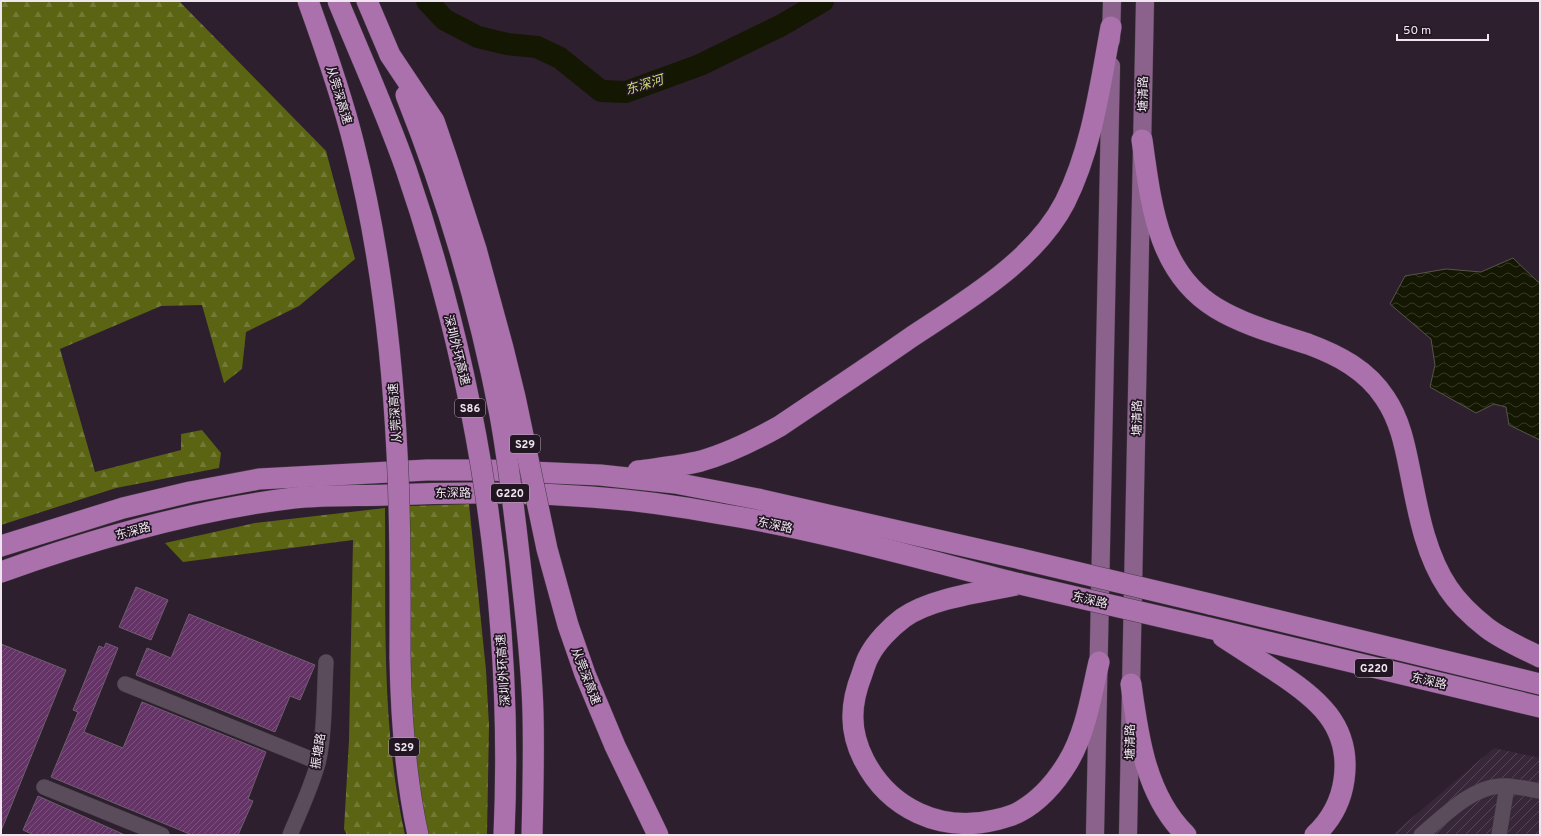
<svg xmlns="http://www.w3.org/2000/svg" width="1541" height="836" font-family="Overpass,'Noto Sans SC',sans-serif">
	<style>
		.industrial { fill: url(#industrial-furrows) }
		.forest { fill: url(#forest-firs) }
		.water { fill: url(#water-waves); stroke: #565549 }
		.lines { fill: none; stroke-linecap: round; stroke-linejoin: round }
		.river { stroke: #141702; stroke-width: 22 }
		.building { fill: url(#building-hatch); stroke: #6e5e6e }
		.minor-casing { stroke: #453a45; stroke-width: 16 }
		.major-casing { stroke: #453a45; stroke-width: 19 }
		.highway-casing { stroke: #453a45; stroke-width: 22 }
		.minor { stroke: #5b4c5b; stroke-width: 15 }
		.major { stroke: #8b628c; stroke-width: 18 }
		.highway { stroke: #ab71ad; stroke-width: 21 }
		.highway-bridge-casing { stroke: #453a45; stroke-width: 22; stroke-linecap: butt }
		.highway-bridge { stroke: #ab71ad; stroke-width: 21 }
		.labels { text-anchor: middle; stroke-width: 3.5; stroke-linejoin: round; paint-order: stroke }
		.shield { fill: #231623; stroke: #b2a8b2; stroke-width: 1 }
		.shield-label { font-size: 11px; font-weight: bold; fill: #f0e6f0 }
		.street-label { font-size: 12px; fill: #f0e6f0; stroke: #231623 }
		.water-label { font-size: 13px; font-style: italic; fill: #cadb72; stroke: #231623 }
	</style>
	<defs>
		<pattern id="industrial-furrows" width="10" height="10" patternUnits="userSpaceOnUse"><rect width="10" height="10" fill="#382639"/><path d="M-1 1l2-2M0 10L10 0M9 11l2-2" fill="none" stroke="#554656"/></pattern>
		<pattern id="forest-firs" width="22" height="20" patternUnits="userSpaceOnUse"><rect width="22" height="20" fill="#5a6412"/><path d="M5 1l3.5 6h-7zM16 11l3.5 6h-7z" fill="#727a35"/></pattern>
		<pattern id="water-waves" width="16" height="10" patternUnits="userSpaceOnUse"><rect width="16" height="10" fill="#141702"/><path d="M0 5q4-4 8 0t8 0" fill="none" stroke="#363927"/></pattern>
		<pattern id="building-hatch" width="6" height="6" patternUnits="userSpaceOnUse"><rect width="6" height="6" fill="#653467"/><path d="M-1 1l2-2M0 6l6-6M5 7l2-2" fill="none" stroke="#7b517d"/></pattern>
	</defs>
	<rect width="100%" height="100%" fill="#2d1f2d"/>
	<!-- industrial -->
	<polygon class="industrial" points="1494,748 1540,758 1540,835 1392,835"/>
	<!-- forest -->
	<g class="forest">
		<polygon points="1,1 179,1 326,151 355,259 299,306 246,332 242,369 224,383 202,305 161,306 60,349 95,472 181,450 181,434 202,430 221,453 219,468 116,488 1,525"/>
		<path d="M469 504 486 670 489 726 487 835H428C423 815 421 795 418 775 406 686 410 596 410 506Z"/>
		<path d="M385 508C386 617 381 728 405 835H347L344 829 349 740 353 540 183 562 165 543 255 523Z"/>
	</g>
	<!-- water -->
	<polygon class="water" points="1513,258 1538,282 1540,282 1540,440 1509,425 1506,407 1494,404 1476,413 1430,387 1435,365 1431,339 1390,304 1405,276 1446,269 1481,272"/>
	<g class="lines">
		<!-- river -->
		<polyline class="river" points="427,1 445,20 478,37 507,44 537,47 560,58 601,91 626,92 700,65 782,25 823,1"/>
	</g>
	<!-- building -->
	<g class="building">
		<polygon points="136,587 168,600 151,640 119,627"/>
		<polygon points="189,614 315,665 300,700 290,696 275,732 136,675 147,648 171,658"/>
		<polygon points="106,643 118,648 84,732 123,748 142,702 266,752 248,799 253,801 238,835 192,835 51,777 78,712 73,710 99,646 104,648"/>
		<polygon points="1,644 66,670 1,831"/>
		<polygon points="38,796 87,818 125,835 34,835 23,830"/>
	</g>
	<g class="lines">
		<!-- minor casing -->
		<g class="minor-casing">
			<g id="minor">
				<polyline points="125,684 318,762"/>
				<polyline points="44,787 162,835"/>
				<path d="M290 835C300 811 311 788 318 763 325 734 324 694 326 662"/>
				<path d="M1421 835C1443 817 1470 788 1500 786 1513 785 1527 789 1540 791"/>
				<polyline points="1499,835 1507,786"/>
			</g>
		</g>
		<!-- major casing -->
		<g class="major-casing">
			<g id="major">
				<polyline points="1111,40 1112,1"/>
				<polyline points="1095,835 1111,66"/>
				<polyline points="1128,835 1145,1"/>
			</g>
		</g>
		<!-- highway casing -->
		<g class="highway-casing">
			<g id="highway">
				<polyline points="367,1 390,55"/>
				<path d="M1142 140C1151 203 1157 272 1216 308 1244 325 1278 334 1308 344 1338 355 1367 370 1385 398 1402 423 1406 452 1412 481 1419 517 1427 557 1448 588 1458 603 1473 617 1487 628 1503 640 1522 648 1540 657"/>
				<path d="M638 471C659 468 681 466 701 461 729 453 755 440 780 426 823 397 867 368 910 338 964 302 1035 261 1065 202 1092 148 1100 86 1111 27"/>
				<polyline points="1,546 123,508 190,492 259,479 427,470 488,470 600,475 675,483 758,499 1021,559"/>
				<path d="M1 572C96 538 194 510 294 498 325 495 357 496 388 495 456 492 524 492 591 497 635 500 678 506 721 514 821 530 921 559 1020 584"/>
				<path d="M1016 585C982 592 931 598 903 618 891 627 876 642 869 656 866 661 864 668 862 674 850 704 849 731 864 760 889 809 941 833 995 820 1003 818 1012 816 1019 812 1039 801 1056 782 1068 762 1086 732 1091 696 1099 662"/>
				<polyline points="1210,604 1540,684"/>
				<polyline points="1209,628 1540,707"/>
				<path d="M1223 637C1240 648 1257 659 1274 670 1316 697 1352 725 1344 780 1341 801 1331 820 1315 835"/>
				<path d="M400 657C401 717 405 776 418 835"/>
				<path d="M1131 684C1138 737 1146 796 1186 835"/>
			</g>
		</g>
		<!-- minor -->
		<use href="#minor" class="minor"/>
		<!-- major -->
		<use href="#major" class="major"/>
		<!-- highway -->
		<use href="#highway" class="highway"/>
		<!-- highway-bridge casing -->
		<g class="highway-bridge-casing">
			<g id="highway-bridge">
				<path d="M308 1C325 48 342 96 354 145 379 244 392 350 397 453 401 521 400 589 400 657"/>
				<path d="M338 1C361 57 386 112 406 169 479 382 514 610 504 835"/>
				<polyline points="390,55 434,121 447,159 476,249 503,348 515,397 547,549 568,625 585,674 615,746 658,835"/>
				<path d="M406 95C447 198 479 306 500 415 510 470 516 526 522 581 527 625 532 669 533 713 534 754 533 795 532 835"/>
				<polyline points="1021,559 1210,604"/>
				<polyline points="1020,584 1209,628"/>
			</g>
		</g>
		<!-- highway-bridge -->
		<use href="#highway-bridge" class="highway-bridge"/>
	</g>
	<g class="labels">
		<!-- shield labels -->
		<g class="shield">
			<rect x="455" y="399" width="30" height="18" rx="3"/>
			<rect x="510" y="435" width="30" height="18" rx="3"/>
			<rect x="491" y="484" width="38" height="18" rx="3"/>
			<rect x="1355" y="659" width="38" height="18" rx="3"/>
			<rect x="389" y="738" width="30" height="18" rx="3"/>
		</g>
		<g class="shield-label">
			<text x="470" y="412">S86</text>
			<text x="525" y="448">S29</text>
			<text x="510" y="497">G220</text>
			<text x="1374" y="672">G220</text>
			<text x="404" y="751">S29</text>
		</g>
		<!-- street labels -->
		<g class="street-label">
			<text transform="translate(1143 94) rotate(-89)" y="4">塘清路</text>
			<text transform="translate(339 95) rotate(73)" y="4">从莞深高速</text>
			<text transform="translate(457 350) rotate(76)" y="4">深圳外环高速</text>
			<text transform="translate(395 413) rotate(-94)" y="4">从莞深高速</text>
			<text transform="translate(1137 418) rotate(-89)" y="4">塘清路</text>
			<text transform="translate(453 493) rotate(-1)" y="4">东深路</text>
			<text transform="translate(775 525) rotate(12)" y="4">东深路</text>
			<text transform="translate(133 531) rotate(-15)" y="4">东深路</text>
			<text transform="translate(1090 600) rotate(13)" y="4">东深路</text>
			<text transform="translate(503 670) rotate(-94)" y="4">深圳外环高速</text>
			<text transform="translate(586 676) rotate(69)" y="4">从莞深高速</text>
			<text transform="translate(1429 681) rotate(13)" y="4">东深路</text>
			<text transform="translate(1130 742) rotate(-89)" y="4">塘清路</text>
			<text transform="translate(318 751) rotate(-81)" y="4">振塘路</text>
		</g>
		<!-- water labels -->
		<g class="water-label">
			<text transform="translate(644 84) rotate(-17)" y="5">东深河</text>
		</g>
	</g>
	<!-- border -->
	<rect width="1541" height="836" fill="none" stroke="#f0e6f0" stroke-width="4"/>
	<!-- scale -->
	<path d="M1397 34v6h91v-6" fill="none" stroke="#f0e6f0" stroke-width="2"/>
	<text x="1403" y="34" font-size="12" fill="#f0e6f0" stroke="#231623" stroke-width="3" paint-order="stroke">50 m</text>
</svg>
